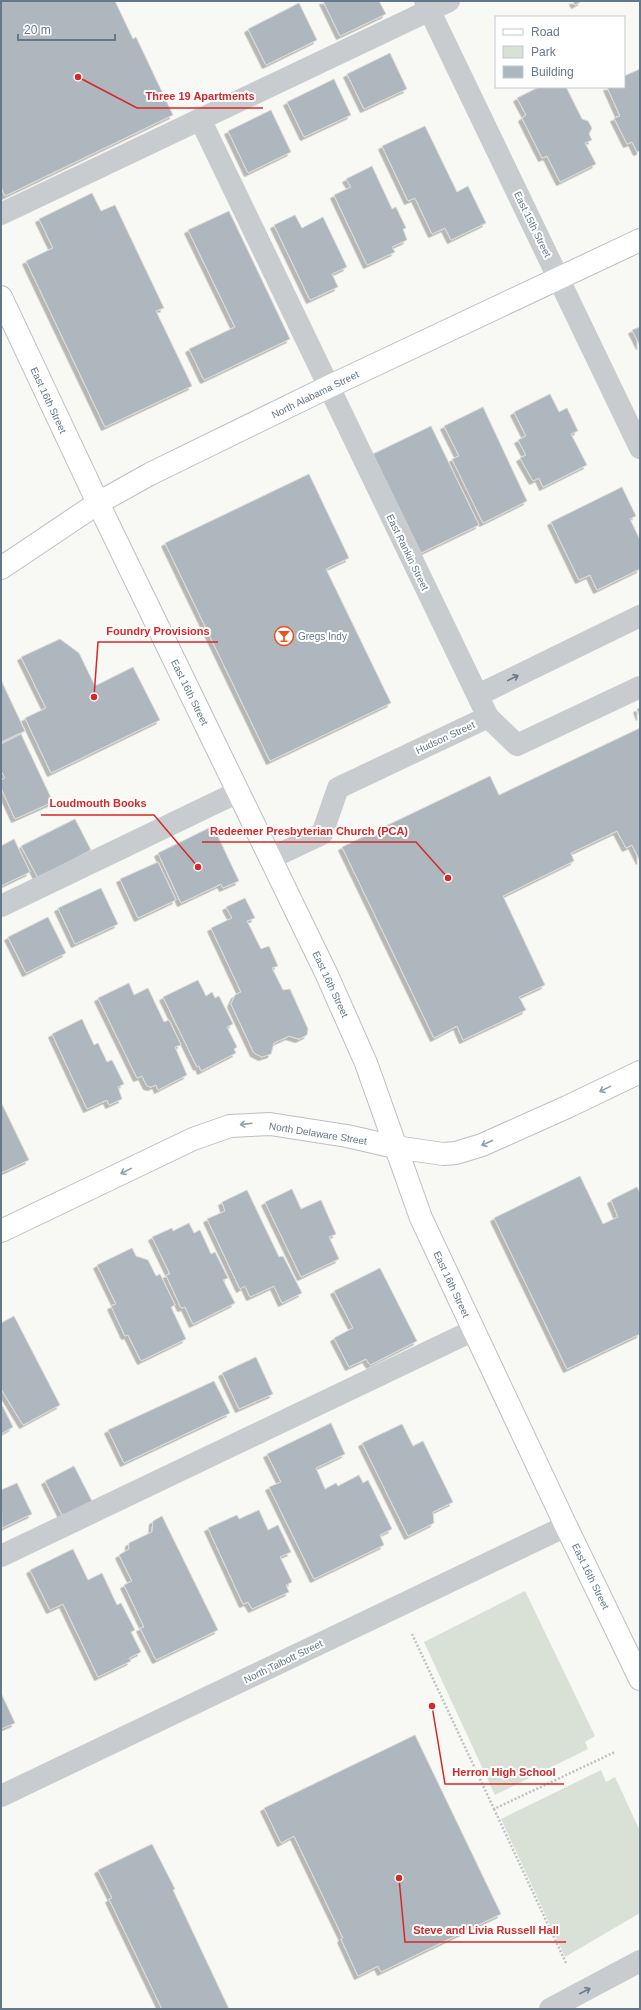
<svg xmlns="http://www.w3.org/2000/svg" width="641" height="2010" font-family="Arial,sans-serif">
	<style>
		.green { fill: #d9e1d6 }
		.building { fill: #aeb7bd; stroke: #dadad7; filter: url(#shadow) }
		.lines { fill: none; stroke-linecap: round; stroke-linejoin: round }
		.major-casing { stroke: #bbbfc3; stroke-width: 24 }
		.path { stroke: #bfc2c4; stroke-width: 2.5; stroke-dasharray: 2 2; stroke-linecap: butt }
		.minor { stroke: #c8cccf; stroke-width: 22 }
		.major { stroke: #fff; stroke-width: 22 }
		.oneway { stroke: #697c8c }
		.oneway2 { stroke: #92a0ac }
		.labels { text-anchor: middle; stroke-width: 4; stroke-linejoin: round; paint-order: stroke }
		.street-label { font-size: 10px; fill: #647889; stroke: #fff }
		.poi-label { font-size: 10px; fill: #647889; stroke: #fff; text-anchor: start }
		.leader { fill: none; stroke: #d62828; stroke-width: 1.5 }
		.callout-dot { fill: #d62828; stroke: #fff; stroke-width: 1.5 }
		.callout-label { font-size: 11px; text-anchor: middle; font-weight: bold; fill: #d62828; stroke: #fff; stroke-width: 4; stroke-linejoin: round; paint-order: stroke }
	</style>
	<defs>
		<filter id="shadow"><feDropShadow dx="-3.5" dy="3.5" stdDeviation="0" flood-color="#0004"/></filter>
	</defs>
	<rect width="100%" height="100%" fill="#f8f8f5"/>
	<!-- green -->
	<g class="green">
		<polygon points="525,1591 595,1736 585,1742 588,1749 495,1795 424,1642"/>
		<polygon points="601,1770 606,1782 615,1777 640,1831 640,1913 565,1957 501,1819"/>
	</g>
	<!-- building -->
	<g class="building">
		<polygon points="1,1 115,1 133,39 136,37 173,115 5,196 1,187"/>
		<polygon points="323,1 379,1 386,14 340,36"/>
		<polygon points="573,1 582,1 575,5"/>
		<polygon points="299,3 317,40 266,65 248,29"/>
		<polygon points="390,53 407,89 364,109 347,74"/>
		<polygon points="640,69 640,151 637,152 632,142 627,144 614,118 620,116 607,87 624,87 624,76"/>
		<polygon points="334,79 351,115 304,137 287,102"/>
		<polygon points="539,87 566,87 582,119 588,121 592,128 589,134 592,140 585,143 596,164 560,182 547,156 542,158 522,118 526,115 517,98"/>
		<polygon points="271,110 291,152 248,173 228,131"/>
		<polygon points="425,126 457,192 468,186 486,223 451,240 445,228 432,234 415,198 408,201 382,146"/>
		<polygon points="372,166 392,209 396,207 406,228 403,229 407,240 392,247 395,252 367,265 334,195 351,187 346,179"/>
		<polygon points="92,193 101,211 115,205 164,308 156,311 192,386 105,427 26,261 53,248 39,219"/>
		<polygon points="229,211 290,339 204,380 189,349 235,327 188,230"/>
		<polygon points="295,215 302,228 323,217 347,267 332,274 338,287 310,300 274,225"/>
		<polygon points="640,327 640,346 632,330"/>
		<polygon points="550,394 559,412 567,408 578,431 571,434 587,465 543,487 539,478 533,481 520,458 526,455 518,440 526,436 514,412"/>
		<polygon points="483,407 527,501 483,523 452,459 459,456 444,426"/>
		<polygon points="431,426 479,525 421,553 373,454"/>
		<polygon points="309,474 349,558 326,569 391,703 270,761 165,543"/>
		<polygon points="622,487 636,516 630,519 640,540 640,569 597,590 590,575 579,580 551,522"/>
		<polygon points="60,639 79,653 95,686 133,667 160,720 51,773 25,718 46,708 21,657"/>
		<polygon points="1,680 25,731 1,742"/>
		<polygon points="640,708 640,717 637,709"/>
		<polygon points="640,728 640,861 632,845 626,848 617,831 571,853 574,861 503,896 545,985 519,997 526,1010 463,1040 457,1026 434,1038 342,847 490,776 499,795"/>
		<polygon points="21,734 53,802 15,819 1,788 1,780 5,778 1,771 1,744"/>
		<polygon points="75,819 91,850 38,878 21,846"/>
		<polygon points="213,826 239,881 223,888 221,884 181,903 158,853"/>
		<polygon points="14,839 30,872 1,886 1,846"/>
		<polygon points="158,862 176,900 138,918 120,879"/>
		<polygon points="101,888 118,924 75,944 58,908"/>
		<polygon points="245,898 255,918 247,921 261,949 269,946 278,966 272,968 283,990 290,989 308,1029 307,1035 299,1039 289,1036 274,1043 271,1054 262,1057 254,1053 231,1004 235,995 241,992 211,928 232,918 226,907"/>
		<polygon points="48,917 66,953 26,973 8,937"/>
		<polygon points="198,980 206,996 212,992 215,998 219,996 233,1024 227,1027 237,1047 234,1049 236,1053 201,1071 199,1066 197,1067 163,997"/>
		<polygon points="129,983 134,995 148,988 164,1022 169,1020 181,1045 175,1047 187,1075 158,1090 156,1085 151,1087 147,1086 142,1076 137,1078 98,998"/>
		<polygon points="82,1019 94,1045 98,1043 107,1062 112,1060 124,1084 118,1087 122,1099 109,1105 107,1100 87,1109 52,1034"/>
		<polygon points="1,1102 29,1160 1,1173"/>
		<polygon points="580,1176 603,1224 618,1217 611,1200 637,1187 640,1193 640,1334 567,1369 494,1218"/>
		<polygon points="292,1189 301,1209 321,1200 336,1234 329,1237 339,1259 301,1277 265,1202"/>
		<polygon points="247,1190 279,1257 283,1256 302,1293 282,1303 274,1286 250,1297 245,1286 240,1289 207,1219 225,1211 222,1202"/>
		<polygon points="189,1223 194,1233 200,1230 211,1254 215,1252 228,1278 223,1280 235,1303 193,1324 185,1307 181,1308 166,1275 170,1274 152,1237 172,1228 173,1231"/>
		<polygon points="132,1248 136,1256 148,1260 156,1276 160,1274 175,1305 171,1307 186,1339 141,1361 128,1335 125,1336 111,1306 116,1304 97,1265"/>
		<polygon points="380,1268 417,1341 370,1365 366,1359 349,1367 334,1338 353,1328 334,1291"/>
		<polygon points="14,1316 60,1405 23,1425 1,1389 1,1323"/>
		<polygon points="256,1357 273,1394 239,1409 222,1373"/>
		<polygon points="214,1381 230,1413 124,1463 108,1430"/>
		<polygon points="1,1403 13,1427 1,1434"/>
		<polygon points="331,1423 345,1454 316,1468 325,1489 336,1483 338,1486 359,1475 363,1483 368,1480 392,1529 380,1535 384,1545 314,1579 269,1487 281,1482 267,1454"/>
		<polygon points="402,1424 413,1446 423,1441 453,1502 433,1512 434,1523 408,1536 362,1443"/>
		<polygon points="74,1466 94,1505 64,1519 45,1481"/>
		<polygon points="17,1483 32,1514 2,1528 1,1490"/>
		<polygon points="259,1510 268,1530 278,1525 291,1552 280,1557 292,1582 286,1585 289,1592 252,1609 248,1602 243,1604 208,1528 237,1515 239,1519"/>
		<polygon points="162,1516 218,1630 156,1660 140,1628 144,1627 124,1585 132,1581 119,1555 129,1549 129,1543 152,1532 153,1521"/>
		<polygon points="73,1549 88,1580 102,1573 117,1605 121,1603 135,1630 131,1632 141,1652 129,1658 131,1661 98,1677 63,1604 50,1610 30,1570"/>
		<polygon points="1,1693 15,1723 1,1729"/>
		<polygon points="415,1735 501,1914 381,1972 378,1966 358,1976 341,1939 343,1938 294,1836 281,1843 264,1808"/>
		<polygon points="152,1844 175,1889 173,1890 229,2009 162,2009 109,1899 112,1898 98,1870"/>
	</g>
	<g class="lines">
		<!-- major casing -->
		<g class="major-casing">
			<g id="major">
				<polyline points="1,297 98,503 327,975 366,1063 421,1218 566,1526 640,1679"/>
				<polyline points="1,568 98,503 150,474 328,387 640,240"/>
				<polyline points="1,1231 193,1139 230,1126 270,1124 347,1136 395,1147 443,1154 456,1153 482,1145 567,1107 640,1072"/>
			</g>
		</g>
		<!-- path -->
		<g class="path">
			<polyline points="412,1634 494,1809 615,1752"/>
			<polyline points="494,1809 566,1963"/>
		</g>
		<!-- minor -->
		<g class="minor">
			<polyline points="425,1 640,448"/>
			<polyline points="200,119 488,717"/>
			<polyline points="1,214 449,1"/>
			<polyline points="478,695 640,616"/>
			<polyline points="271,858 322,834 338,788 488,717 517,745 640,687"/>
			<polyline points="1,906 238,792"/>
			<polyline points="1,1556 474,1330"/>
			<polyline points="1,1796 566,1526"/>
			<polyline points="550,2009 640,1961"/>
		</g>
		<!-- major -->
		<use href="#major" class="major"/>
	</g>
	<!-- one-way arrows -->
	<defs><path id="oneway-shaft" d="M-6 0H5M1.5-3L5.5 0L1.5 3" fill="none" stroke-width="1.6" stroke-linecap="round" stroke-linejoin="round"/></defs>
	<g class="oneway">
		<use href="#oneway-shaft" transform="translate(513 678) rotate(-26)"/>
		<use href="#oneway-shaft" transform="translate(585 1991) rotate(-27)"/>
	</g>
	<g class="oneway2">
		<use href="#oneway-shaft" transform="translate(605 1089) rotate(154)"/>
		<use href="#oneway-shaft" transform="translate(246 1124) rotate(173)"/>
		<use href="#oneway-shaft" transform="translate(487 1143) rotate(156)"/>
		<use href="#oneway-shaft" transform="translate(126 1171) rotate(154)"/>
	</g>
	<!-- icons -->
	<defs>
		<g id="bar-ring" transform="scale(1)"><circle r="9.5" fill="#fff" stroke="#f54e18" stroke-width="1.5"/><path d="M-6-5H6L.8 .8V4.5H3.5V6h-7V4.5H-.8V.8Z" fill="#f54e18"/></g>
	</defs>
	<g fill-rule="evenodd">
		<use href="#bar-ring" x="284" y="636"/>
	</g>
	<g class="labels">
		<!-- street labels -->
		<g class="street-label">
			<text transform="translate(533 224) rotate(64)" y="4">East 15th Street</text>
			<text transform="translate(315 394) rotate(-26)" y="4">North Alabama Street</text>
			<text transform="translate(49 400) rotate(65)" y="4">East 16th Street</text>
			<text transform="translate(408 552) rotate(64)" y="4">East Rankin Street</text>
			<text transform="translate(190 692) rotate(64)" y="4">East 16th Street</text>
			<text transform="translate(445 737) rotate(-25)" y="4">Hudson Street</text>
			<text transform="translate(331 984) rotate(65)" y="4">East 16th Street</text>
			<text transform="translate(318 1133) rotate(9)" y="4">North Delaware Street</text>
			<text transform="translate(452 1284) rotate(65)" y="4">East 16th Street</text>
			<text transform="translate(591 1576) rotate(64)" y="4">East 16th Street</text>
			<text transform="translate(283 1661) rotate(-26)" y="4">North Talbott Street</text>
		</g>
		<!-- poi labels -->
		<g class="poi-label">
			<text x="298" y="640">Gregs Indy</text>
		</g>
	</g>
	<!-- callouts -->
	<path class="leader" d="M78 77L137 108H263M94 697L98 642H218M198 867L154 815H41M448 878L416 842H202M432 1706L445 1784H564M399 1878L405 1942H566"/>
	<g class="callout-dot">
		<circle cx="78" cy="77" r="4"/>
		<circle cx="94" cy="697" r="4"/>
		<circle cx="198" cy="867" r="4"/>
		<circle cx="448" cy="878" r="4"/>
		<circle cx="432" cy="1706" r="4"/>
		<circle cx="399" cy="1878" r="4"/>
	</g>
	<g class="callout-label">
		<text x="200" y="100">Three 19 Apartments</text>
		<text x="158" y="635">Foundry Provisions</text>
		<text x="98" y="807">Loudmouth Books</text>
		<text x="309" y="835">Redeemer Presbyterian Church (PCA)</text>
		<text x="504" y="1776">Herron High School</text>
		<text x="486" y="1934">Steve and Livia Russell Hall</text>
	</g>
	<!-- border -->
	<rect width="641" height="2010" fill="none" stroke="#647889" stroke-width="4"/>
	<!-- legend -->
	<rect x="495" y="16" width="130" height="72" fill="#ffffff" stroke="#c1c9d0"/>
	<rect x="503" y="29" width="20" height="6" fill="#ffffff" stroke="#c1c9d0"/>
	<text x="531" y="36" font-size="12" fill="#647889">Road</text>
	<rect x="503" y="46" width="20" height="12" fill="#d9e1d6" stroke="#c1c9d0"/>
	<text x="531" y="56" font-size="12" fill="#647889">Park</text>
	<rect x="503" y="66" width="20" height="12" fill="#aeb7bd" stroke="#c1c9d0"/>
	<text x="531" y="76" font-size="12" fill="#647889">Building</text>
	<!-- scale -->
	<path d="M18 34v6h97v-6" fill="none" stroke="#647889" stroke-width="2"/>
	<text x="24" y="34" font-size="12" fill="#647889" stroke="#ffffff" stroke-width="3" paint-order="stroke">20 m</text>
</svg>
